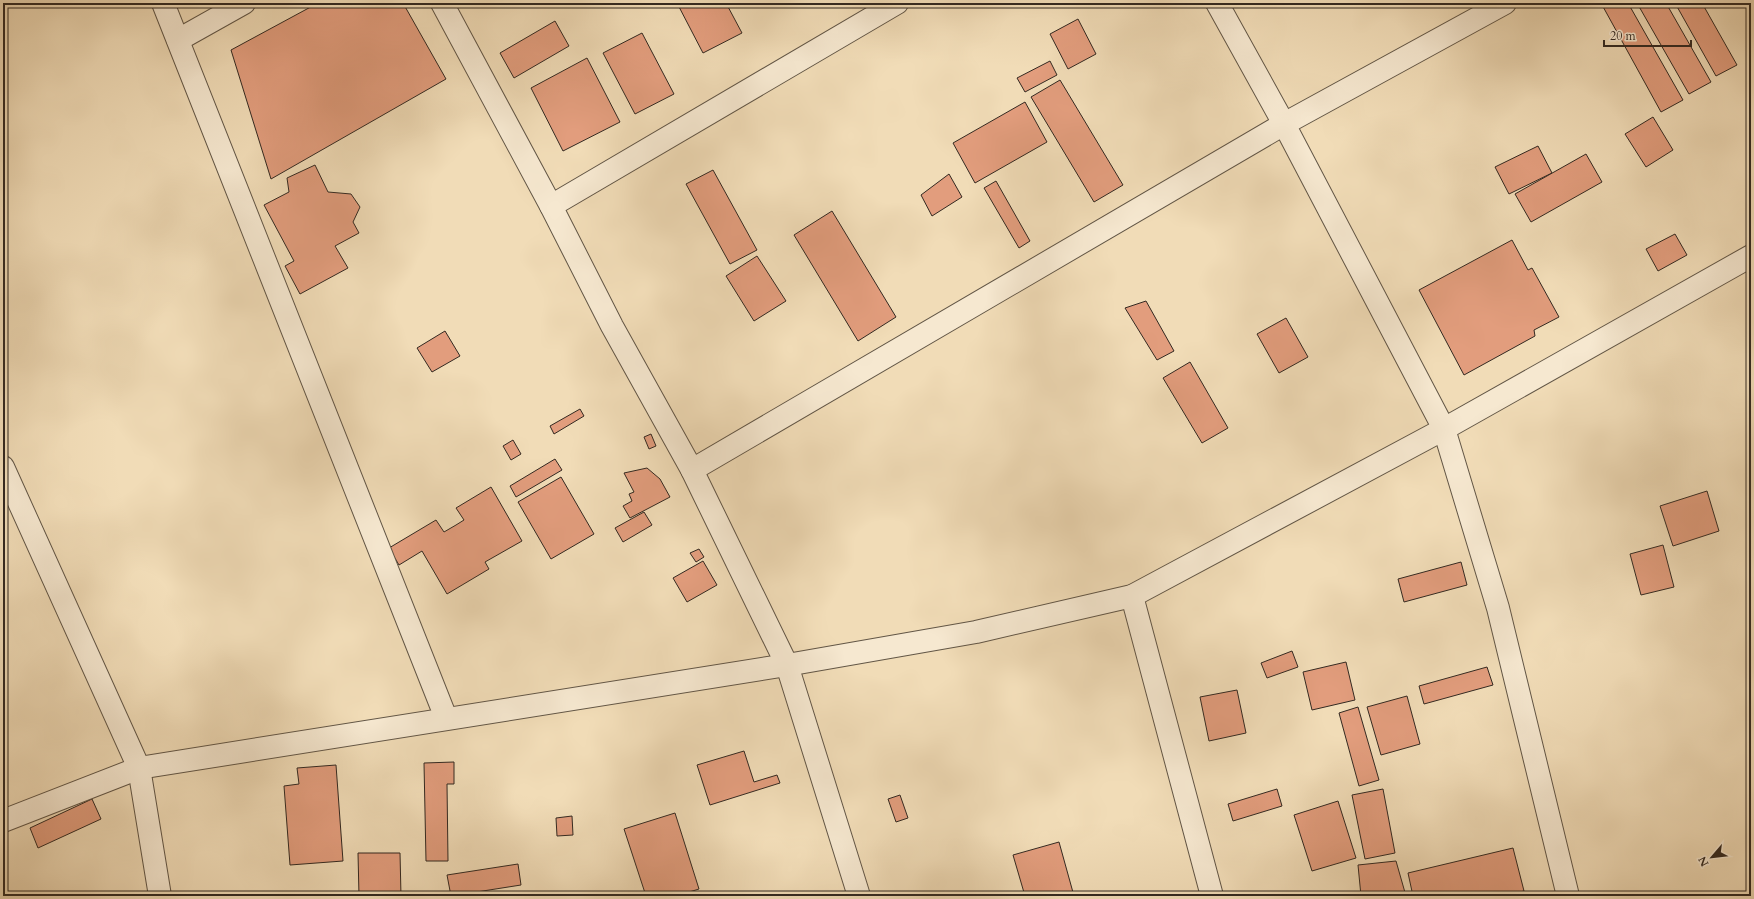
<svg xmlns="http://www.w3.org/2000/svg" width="1754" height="899" font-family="Cardo,serif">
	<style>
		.building { fill: #e29d7d; stroke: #332921 }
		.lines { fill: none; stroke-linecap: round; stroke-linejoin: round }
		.minor-casing { stroke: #625646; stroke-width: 24 }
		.minor { stroke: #f6e8d0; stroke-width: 22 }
	</style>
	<rect width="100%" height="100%" fill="#f1dcb7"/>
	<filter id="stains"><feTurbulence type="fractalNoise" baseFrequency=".005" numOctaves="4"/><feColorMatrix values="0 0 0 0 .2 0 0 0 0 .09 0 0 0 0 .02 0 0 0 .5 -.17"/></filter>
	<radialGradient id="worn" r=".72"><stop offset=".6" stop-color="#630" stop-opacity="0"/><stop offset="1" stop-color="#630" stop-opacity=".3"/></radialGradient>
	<!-- building -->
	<g class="building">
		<polygon points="318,3 403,3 446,79 271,179 231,50"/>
		<polygon points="677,3 726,3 742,33 703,53"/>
		<polygon points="1601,3 1628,3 1683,100 1661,112"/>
		<polygon points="1637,3 1666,3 1711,82 1689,94"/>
		<polygon points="1675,3 1702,3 1737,65 1716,76"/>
		<polygon points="1078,19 1096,54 1068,69 1050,34"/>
		<polygon points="555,21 569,46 514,78 500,53"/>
		<polygon points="642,33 674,94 635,114 603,53"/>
		<polygon points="587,58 620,122 563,151 531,88"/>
		<polygon points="1050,61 1057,75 1025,92 1017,78"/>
		<polygon points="1060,80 1123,185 1094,202 1031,97"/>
		<polygon points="1025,102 1047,142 975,183 953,143"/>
		<polygon points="1653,117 1673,150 1646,167 1625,134"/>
		<polygon points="1538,146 1552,173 1509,194 1495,167"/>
		<polygon points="1586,154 1602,182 1531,222 1515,194"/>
		<polygon points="315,165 328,192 351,194 360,207 353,222 359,233 335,246 348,268 300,294 285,266 294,261 264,205 289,192 287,178"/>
		<polygon points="713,170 757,250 730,264 686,184"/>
		<polygon points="949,174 962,197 932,216 921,195"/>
		<polygon points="996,181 1030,241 1019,248 984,188"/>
		<polygon points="832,211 896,317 858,341 794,235"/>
		<polygon points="1675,234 1687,255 1658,271 1646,249"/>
		<polygon points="1512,240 1528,270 1532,268 1559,317 1534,330 1535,336 1464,375 1419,290"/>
		<polygon points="757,256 786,301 754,321 726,276"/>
		<polygon points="1146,301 1174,351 1157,360 1125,308"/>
		<polygon points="1286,318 1308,357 1279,373 1257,334"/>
		<polygon points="445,331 460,356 432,372 417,348"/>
		<polygon points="1190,362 1228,428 1202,443 1163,378"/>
		<polygon points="580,409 584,416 554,434 550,426"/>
		<polygon points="651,434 656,446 649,449 644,437"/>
		<polygon points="513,440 521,454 511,460 503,446"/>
		<polygon points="555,459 562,470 516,497 510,486"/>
		<polygon points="647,468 660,479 670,497 630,518 623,506 632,501 629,494 634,492 624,473"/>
		<polygon points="561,477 594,534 551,559 518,502"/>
		<polygon points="491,487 522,541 485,562 489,569 447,594 422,551 399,565 389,548 436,520 444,532 456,525 464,520 456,508"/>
		<polygon points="1707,491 1719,531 1673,546 1660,506"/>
		<polygon points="644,512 652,525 623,542 615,528"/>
		<polygon points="1663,545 1674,587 1641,595 1630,554"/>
		<polygon points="699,549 704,557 696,562 690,553"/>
		<polygon points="703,561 717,585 687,602 673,578"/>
		<polygon points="1461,562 1467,585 1404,602 1398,579"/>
		<polygon points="1292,651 1298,667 1267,678 1261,663"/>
		<polygon points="1346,662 1355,700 1312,710 1303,672"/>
		<polygon points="1487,667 1493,685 1424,704 1419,686"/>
		<polygon points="1237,690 1246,733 1209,741 1200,697"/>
		<polygon points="1407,696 1420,744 1381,755 1367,707"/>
		<polygon points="1358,707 1379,780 1359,786 1339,713"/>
		<polygon points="744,751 754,782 777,775 780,783 710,805 697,765"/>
		<polygon points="454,762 454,784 447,784 448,861 426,861 424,763"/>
		<polygon points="336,765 343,861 290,865 284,786 299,784 297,768"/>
		<polygon points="1277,789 1282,806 1233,821 1228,804"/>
		<polygon points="1383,789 1395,853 1365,859 1352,795"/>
		<polygon points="900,795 908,818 896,822 888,799"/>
		<polygon points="92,799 101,819 38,848 30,828"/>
		<polygon points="1338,801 1356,858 1312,871 1294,815"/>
		<polygon points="675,813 699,889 676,896 646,896 624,829"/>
		<polygon points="572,816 573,835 557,836 556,818"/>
		<polygon points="1059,842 1074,896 1025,896 1013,855"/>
		<polygon points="1513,848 1524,891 1502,896 1413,896 1408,873"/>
		<polygon points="358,853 400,853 401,896 359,896"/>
		<polygon points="1396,861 1406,896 1361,896 1358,865"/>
		<polygon points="518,864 521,885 451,896 447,875"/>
	</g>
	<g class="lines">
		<!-- minor casing -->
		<g class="minor-casing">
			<g id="minor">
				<polyline points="163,3 446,718"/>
				<polyline points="442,3 551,206 612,326 692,470 787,665 859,896"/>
				<polyline points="1217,3 1284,124 1444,429 1498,608 1568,896"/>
				<polyline points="178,40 244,3"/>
				<polyline points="551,206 897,3"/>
				<polyline points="3,467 139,768 160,896"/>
				<polyline points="692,470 1284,124 1505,3"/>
				<polyline points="1132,596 1212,896"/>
				<polyline points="3,821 139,768 787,665 976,632 1132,596 1444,429 1751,256"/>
			</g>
		</g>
		<!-- minor -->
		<use href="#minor" class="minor"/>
	</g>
	<!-- margin -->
	<rect width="1754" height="899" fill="none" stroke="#f1dcb7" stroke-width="16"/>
	<rect x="4" y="4" width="1746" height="891" fill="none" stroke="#332921" stroke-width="2"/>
	<rect x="8" y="8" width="1738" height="883" fill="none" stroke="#332921"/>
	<!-- north arrow -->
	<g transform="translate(1712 857) rotate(242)" stroke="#f6e8d0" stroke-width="3" paint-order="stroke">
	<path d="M0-3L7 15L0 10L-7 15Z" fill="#332921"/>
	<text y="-6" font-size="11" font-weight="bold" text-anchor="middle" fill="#332921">N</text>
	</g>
	<!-- scale -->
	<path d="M1604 40v6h87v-6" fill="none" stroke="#332921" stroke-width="2"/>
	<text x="1610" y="40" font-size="12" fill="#332921" stroke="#f6e8d0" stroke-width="3" paint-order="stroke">20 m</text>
	<rect width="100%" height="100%" filter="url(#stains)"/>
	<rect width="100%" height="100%" fill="url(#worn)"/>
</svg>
